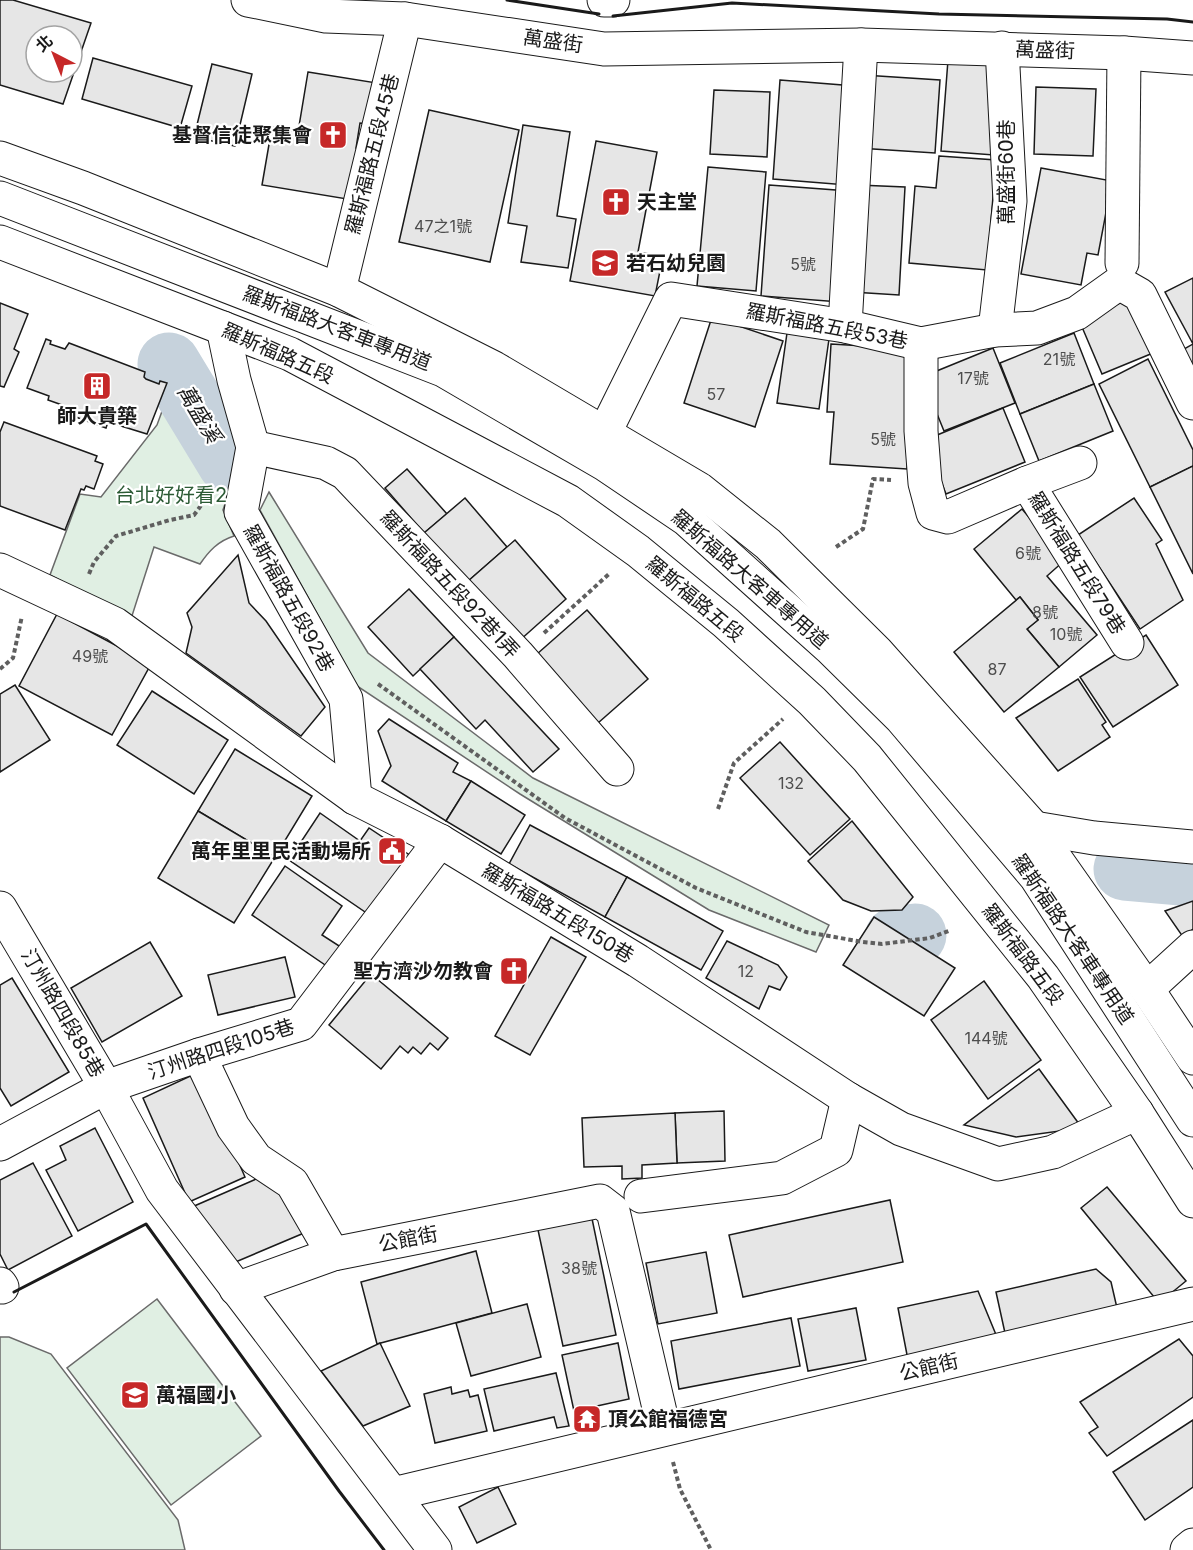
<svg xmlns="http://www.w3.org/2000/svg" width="1193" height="1550" font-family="Inter,'Noto Sans TC',sans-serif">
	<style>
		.green { fill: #e0efe3; stroke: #6a6a6a; stroke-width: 1.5 }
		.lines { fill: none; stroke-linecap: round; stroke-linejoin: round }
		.river { stroke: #c6d2dc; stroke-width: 63 }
		.building { fill: #e6e6e6; stroke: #1a1a1a; stroke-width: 1.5; fill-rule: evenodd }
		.minor-casing { stroke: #1a1a1a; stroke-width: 35 }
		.major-casing { stroke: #1a1a1a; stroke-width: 35 }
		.path { stroke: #5f5f5f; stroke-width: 4; stroke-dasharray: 4.5 3; stroke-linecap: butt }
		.minor { stroke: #fff; stroke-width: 33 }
		.major { stroke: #fff; stroke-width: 33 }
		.wall { stroke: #1a1a1a; stroke-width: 3 }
		.labels { text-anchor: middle; stroke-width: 4.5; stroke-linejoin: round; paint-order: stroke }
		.number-label { font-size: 16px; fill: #4d4d4d }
		.street-label { font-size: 20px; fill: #1a1a1a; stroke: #fff }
		.poi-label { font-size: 20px; font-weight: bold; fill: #1a1a1a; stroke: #fff; text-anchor: start }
		.park-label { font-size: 20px; fill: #2b5a34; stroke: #fff }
		.water-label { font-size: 21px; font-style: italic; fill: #1a1a1a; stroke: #fff }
	</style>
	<rect width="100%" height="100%" fill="#fff"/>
	<!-- green -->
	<g class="green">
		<path d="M164 406 219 463 237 469 223 510 234 536C218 541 209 551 200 564L154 547 131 619 50 575 80 494 101 497 157 425Z"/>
		<polygon points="269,492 368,653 533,778 829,925 816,952 709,910 520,794 357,686 260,510"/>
		<polygon points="157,1299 261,1436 171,1505 67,1368"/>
		<polygon points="0,1337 9,1337 51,1354 178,1520 185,1550 0,1550"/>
	</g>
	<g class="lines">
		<!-- river -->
		<g class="river">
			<polyline points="169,364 229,463"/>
			<polyline points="1125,869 1193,875"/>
			<polyline points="896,938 915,935"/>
		</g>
	</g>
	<!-- building -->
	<g class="building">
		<path d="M0 0H13L91 23 63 104 0 85ZM36 36H72V72H36Z"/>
		<polygon points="93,58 192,86 180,128 82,99"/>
		<polygon points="948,60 999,64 994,155 941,151"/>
		<polygon points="212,64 252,74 235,146 194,137"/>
		<polygon points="308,72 377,83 370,124 360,123 356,148 368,149 359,201 262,185 272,127 298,132"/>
		<polygon points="863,75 940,80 935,153 858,148"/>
		<polygon points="780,80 855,86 847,185 773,179"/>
		<polygon points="1036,87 1096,89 1093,156 1034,154"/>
		<polygon points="714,90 770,92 767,157 710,154"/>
		<polygon points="429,110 519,130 490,262 399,242"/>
		<polygon points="523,125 570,132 557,216 576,219 568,268 521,262 527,226 508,223"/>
		<polygon points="596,141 657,152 638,252 663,256 655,296 570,281"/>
		<polygon points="939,156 996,160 987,270 909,263 915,186 936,188"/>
		<polygon points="708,167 766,172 756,291 697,286"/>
		<polygon points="1041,168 1112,181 1098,255 1087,253 1081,285 1021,274"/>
		<polygon points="769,185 849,191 840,302 761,296"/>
		<polygon points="858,185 905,187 899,295 852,292"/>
		<polygon points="1193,278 1193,344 1165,292"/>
		<polygon points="1130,299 1153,353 1102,374 1079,320"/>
		<polygon points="0,303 28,314 14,349 19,352 4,387 0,386"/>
		<polygon points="712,317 783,341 755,427 684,403"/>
		<polygon points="788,326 830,332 819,409 777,403"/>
		<polygon points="1074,333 1094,384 1020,414 1000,363"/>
		<polygon points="46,339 51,341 50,344 65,349 69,343 145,372 144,377 146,379 159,384 160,381 167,383 147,434 108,422 106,428 62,412 65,406 48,400 49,396 27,388"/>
		<polygon points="831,344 914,349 907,469 830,464 834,412 827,412"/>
		<polygon points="1193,344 1193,366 1184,349"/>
		<polygon points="993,348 1015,403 944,431 922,377"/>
		<polygon points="1148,359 1193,450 1193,466 1150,487 1099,384"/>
		<polygon points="1094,384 1113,431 1039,461 1020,414"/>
		<polygon points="1003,408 1025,462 946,494 925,440"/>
		<polygon points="4,422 97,456 95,461 103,464 94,489 86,486 84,490 81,489 65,530 0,506 0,432"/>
		<polygon points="1193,466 1193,574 1150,487"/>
		<polygon points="407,469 447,514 424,533 385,488"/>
		<polygon points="465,498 507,547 467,582 424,533"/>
		<polygon points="1134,498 1162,540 1156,544 1183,600 1140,629 1078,535"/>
		<polygon points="1022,509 1065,560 1047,576 1097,635 1059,667 1027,629 1038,620 1020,597 1016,600 974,549"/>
		<polygon points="515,540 566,599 519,641 467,582"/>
		<polygon points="238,555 249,603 266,621 325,707 301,736 186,653 192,627 187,613"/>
		<polygon points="409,589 454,637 413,676 368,627"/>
		<polygon points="1020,597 1038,620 1027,629 1059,667 1004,712 954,652"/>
		<polygon points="587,610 648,679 598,723 537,654"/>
		<polygon points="57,614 151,664 112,735 19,686"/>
		<polygon points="1146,635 1178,685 1113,727 1080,677"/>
		<polygon points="454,637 559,749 533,772 485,720 476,729 420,669"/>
		<polygon points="1078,679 1106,722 1102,725 1110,737 1058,771 1016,718"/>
		<polygon points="15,685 50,740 0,772 0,694"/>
		<polygon points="152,691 228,740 194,794 117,745"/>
		<polygon points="389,719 458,763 453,772 471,781 446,821 382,781 391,766 378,731"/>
		<polygon points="780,742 850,819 810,855 740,778"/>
		<polygon points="235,749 312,796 275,857 198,811"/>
		<polygon points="471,781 525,815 501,854 446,821"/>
		<polygon points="198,811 275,857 234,923 158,878"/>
		<polygon points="320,813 360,841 369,828 411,856 371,916 289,860"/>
		<polygon points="852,821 913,897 902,910 871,911 843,900 808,861"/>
		<polygon points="530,825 627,877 605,917 509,864"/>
		<polygon points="285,866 342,906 322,935 347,951 334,971 252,915"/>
		<polygon points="627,877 723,931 701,970 605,917"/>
		<polygon points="1193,901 1193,929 1183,937 1165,911"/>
		<polygon points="874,917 955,968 924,1016 843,965"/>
		<polygon points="551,937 586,957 530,1055 495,1036"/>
		<polygon points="727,941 778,965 787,977 780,990 769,986 759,1009 706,978"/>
		<polygon points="150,942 182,996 102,1042 71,988"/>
		<polygon points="285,957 295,997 218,1015 208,975"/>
		<polygon points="371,974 448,1038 438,1050 430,1043 421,1054 413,1047 408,1053 400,1046 381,1069 329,1025"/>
		<polygon points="12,978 69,1072 11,1106 0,1088 0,985"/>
		<polygon points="984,981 1041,1060 988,1099 931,1020"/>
		<polygon points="1039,1069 1082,1128 1016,1137 964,1125"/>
		<polygon points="199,1072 245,1177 189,1202 143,1098"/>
		<polygon points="724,1111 725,1161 677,1163 675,1113"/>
		<polygon points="675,1113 677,1163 642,1165 642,1178 622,1179 622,1166 584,1167 582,1118"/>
		<polygon points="95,1128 133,1202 78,1231 46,1170 66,1160 60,1146"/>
		<polygon points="33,1163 72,1236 8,1270 0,1254 0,1180"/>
		<polygon points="277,1170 304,1233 219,1269 192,1207"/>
		<polygon points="1107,1187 1186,1281 1159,1303 1081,1208"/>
		<polygon points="890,1200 903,1262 743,1297 729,1235"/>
		<polygon points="589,1204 616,1335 563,1346 535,1216"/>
		<polygon points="476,1251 492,1313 377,1344 361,1282"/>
		<polygon points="706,1252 717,1313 658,1324 646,1263"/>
		<polygon points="1096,1269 1111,1282 1117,1308 1005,1333 996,1292"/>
		<polygon points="978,1291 999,1342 908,1360 898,1308"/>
		<polygon points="527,1304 541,1357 471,1376 456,1323"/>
		<polygon points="856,1308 866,1360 808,1371 798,1319"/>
		<polygon points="791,1318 800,1366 679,1389 671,1341"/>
		<polygon points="1179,1339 1193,1356 1193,1397 1107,1456 1089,1433 1098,1427 1080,1402"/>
		<polygon points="380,1343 410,1406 363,1426 321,1371"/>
		<polygon points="618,1343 629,1399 574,1411 562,1355"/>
		<polygon points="556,1373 569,1426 557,1428 554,1417 494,1431 484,1389"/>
		<polygon points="451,1387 452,1394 468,1390 470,1397 478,1395 487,1431 435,1443 424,1394"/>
		<polygon points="1193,1420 1193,1487 1145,1520 1113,1472"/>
		<polygon points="498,1487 516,1524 477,1543 459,1507"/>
	</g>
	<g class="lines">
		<!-- minor casing -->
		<g class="minor-casing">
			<g id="minor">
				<polyline points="248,0 326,16 405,19 604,49 861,45 1124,53 1193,58"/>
				<polyline points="604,0 613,0"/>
				<polyline points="1122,263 1124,53"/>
				<polyline points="339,290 405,19"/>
				<polyline points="845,326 861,45"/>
				<polyline points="223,328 234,380 253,447 241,512 346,699 355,798"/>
				<polyline points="995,330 1010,201 1002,48"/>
				<polyline points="921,344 921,431 925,483 933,513 948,517 1027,483 1080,463"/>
				<polyline points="604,434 671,299 845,326 921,344 995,330 1037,328 1077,313 1119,283 1140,295 1193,403"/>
				<polyline points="253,447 326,463 345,473 518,655 617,769"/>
				<polyline points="1027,483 1127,643"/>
				<polyline points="0,570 115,624 355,798 440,841 638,961 848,1099 901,1129 998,1164 1053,1152 1137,1113"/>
				<polyline points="1034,828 1094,838 1193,847"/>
				<polyline points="0,908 106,1087 162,1190 435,1550"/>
				<polyline points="1147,989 1193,947"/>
				<polyline points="199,1055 233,1127 256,1159 292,1183 333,1254"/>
				<polyline points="0,1144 106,1087 199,1055 301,1024 440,841"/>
				<polyline points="641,1196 782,1178 836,1150 848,1099"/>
				<polyline points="0,1284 2,1287"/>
				<polyline points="236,1289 333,1254 600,1201 613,1211 664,1429"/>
				<polyline points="393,1494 1193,1304"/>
				<polyline points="1187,1550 1193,1545"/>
			</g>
		</g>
		<!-- major casing -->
		<g class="major-casing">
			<g id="major">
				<polyline points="0,158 83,188 339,290 494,368 699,489 768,544 877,652 1034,828 1147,989 1193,1058"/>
				<polyline points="0,198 443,370 606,465 686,519 831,649 901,718 1036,877 1193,1120"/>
				<polyline points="0,242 290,354 568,501 638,551 726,623 812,701 867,758 1043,977 1137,1113 1193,1201"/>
			</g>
		</g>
		<!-- path -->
		<g class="path">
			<polyline points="836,547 863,529 873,479 891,480"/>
			<polyline points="89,574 94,562 116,536 170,520 194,515 208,496"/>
			<polyline points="544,633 609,574"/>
			<polyline points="0,669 13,658 22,616"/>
			<polyline points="378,684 565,818 696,888 806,932 863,942 882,944 930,938 951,930"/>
			<polyline points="718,809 734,763 783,719"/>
			<polyline points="673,1462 680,1489 711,1550"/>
		</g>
		<!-- minor -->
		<use href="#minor" class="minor"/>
		<!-- major -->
		<use href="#major" class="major"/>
		<!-- wall -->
		<g class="wall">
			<polyline points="507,0 599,14"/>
			<polyline points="613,16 732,3 939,14 1167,19 1193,22"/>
			<polyline points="14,1292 146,1224 339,1491 384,1550"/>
		</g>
	</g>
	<!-- icons -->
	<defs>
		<g id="church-square" transform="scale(1.5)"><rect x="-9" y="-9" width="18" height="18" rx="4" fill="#c62828" stroke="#fff"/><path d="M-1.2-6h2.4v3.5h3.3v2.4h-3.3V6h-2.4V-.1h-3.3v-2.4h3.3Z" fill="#fff"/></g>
		<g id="school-square" transform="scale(1.5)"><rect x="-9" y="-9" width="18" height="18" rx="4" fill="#c62828" stroke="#fff"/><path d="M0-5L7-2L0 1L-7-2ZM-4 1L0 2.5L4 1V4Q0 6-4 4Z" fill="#fff"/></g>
		<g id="building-square" transform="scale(1.5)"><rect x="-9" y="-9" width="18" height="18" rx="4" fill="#c62828" stroke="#fff"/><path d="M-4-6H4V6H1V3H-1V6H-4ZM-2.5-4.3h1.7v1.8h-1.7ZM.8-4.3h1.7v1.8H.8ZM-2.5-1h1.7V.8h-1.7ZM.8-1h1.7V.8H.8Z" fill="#fff"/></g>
		<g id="civic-square" transform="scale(1.5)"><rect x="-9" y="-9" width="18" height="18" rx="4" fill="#c62828" stroke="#fff"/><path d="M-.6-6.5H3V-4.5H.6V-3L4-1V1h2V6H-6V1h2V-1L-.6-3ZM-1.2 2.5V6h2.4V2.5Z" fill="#fff"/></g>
		<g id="temple-square" transform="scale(1.5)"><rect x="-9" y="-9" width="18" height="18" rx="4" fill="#c62828" stroke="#fff"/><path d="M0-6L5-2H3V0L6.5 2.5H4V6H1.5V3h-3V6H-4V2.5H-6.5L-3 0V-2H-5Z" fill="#fff"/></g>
	</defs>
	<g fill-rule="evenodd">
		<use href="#church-square" x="333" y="135"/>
		<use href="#church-square" x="616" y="202"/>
		<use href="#school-square" x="605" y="263"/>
		<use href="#building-square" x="97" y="386"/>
		<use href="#civic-square" x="392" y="851"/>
		<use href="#church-square" x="514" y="971"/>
		<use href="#school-square" x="135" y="1395"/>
		<use href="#temple-square" x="587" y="1419"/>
	</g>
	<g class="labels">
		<!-- number labels -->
		<g class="number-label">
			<text x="443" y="232">47之1號</text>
			<text x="803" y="270">5號</text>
			<text x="1059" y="365">21號</text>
			<text x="973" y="384">17號</text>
			<text x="716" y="400">57</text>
			<text x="883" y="445">5號</text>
			<text x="1028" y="559">6號</text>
			<text x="1045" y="618">8號</text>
			<text x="1066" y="640">10號</text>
			<text x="90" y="662">49號</text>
			<text x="997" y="675">87</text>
			<text x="791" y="789">132</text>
			<text x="746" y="977">12</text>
			<text x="986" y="1044">144號</text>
			<text x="579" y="1274">38號</text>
		</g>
		<!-- street labels -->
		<g class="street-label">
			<text transform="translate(553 41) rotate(8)" y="7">萬盛街</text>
			<text transform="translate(1045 50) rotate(2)" y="7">萬盛街</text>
			<text transform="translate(372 154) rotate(-76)" y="7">羅斯福路五段45巷</text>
			<text transform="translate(1006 172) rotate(-90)" y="7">萬盛街60巷</text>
			<text transform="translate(827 326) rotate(11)" y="7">羅斯福路五段53巷</text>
			<text transform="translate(337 328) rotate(21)" y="7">羅斯福路大客車專用道</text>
			<text transform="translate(278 353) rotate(24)" y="7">羅斯福路五段</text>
			<text transform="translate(1077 563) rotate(58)" y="7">羅斯福路五段79巷</text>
			<text transform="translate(750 579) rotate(41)" y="7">羅斯福路大客車專用道</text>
			<text transform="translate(450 584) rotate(47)" y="7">羅斯福路五段92巷1弄</text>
			<text transform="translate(289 598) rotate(61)" y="7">羅斯福路五段92巷</text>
			<text transform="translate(695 599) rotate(40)" y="7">羅斯福路五段</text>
			<text transform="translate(558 913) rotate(31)" y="7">羅斯福路五段150巷</text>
			<text transform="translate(1073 939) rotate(56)" y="7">羅斯福路大客車專用道</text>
			<text transform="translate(1023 954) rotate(53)" y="7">羅斯福路五段</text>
			<text transform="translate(63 1013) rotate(60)" y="7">汀州路四段85巷</text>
			<text transform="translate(221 1049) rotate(-18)" y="7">汀州路四段105巷</text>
			<text transform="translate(408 1239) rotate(-11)" y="7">公館街</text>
			<text transform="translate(929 1367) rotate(-13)" y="7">公館街</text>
		</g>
		<!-- poi labels -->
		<g class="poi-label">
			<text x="312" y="142" text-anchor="end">基督信徒聚集會</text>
			<text x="637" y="209">天主堂</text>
			<text x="626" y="270">若石幼兒園</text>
			<text x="97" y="423" text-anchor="middle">師大貴築</text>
			<text x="371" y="858" text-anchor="end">萬年里里民活動場所</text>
			<text x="493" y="978" text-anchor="end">聖方濟沙勿教會</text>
			<text x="156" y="1402">萬福國小</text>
			<text x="608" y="1426">頂公館福德宮</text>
		</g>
		<!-- park labels -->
		<g class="park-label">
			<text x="171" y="502">台北好好看2</text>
		</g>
		<!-- water labels -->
		<g class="water-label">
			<text transform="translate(199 414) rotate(59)" y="7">萬盛溪</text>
		</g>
	</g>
	<!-- north arrow -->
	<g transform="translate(54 54) rotate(318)"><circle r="28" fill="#ffffff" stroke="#a3a3a3" stroke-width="1.5"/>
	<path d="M0-4.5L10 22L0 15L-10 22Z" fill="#c62828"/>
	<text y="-9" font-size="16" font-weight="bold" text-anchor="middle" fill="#1a1a1a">北</text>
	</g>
</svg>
